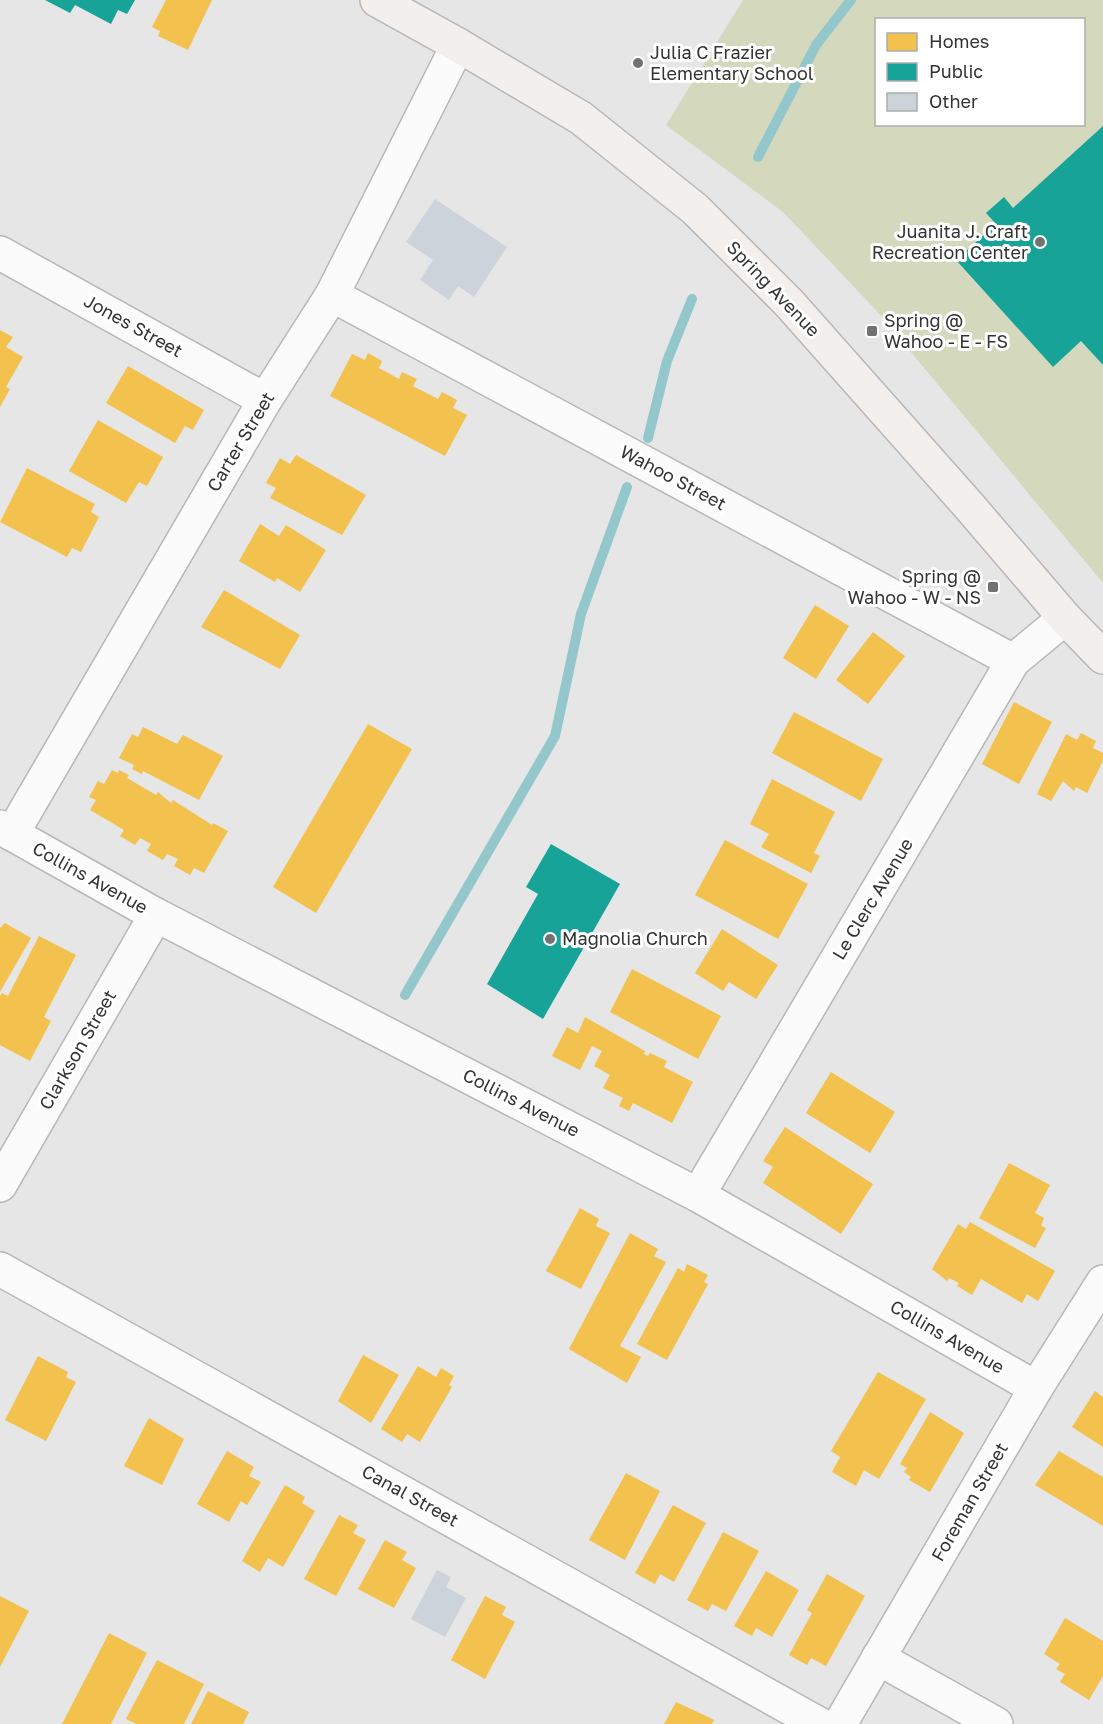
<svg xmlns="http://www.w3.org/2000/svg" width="1103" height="1724" font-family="'Golos Text',sans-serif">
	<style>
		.green { fill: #d4d8bd; fill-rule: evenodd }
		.homes { fill: #f2c14e }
		.public { fill: #17a398 }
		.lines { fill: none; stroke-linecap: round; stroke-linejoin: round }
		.stream { stroke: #93c7cc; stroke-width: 10 }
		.building { fill: #ccd3db }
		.street-casing { stroke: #b7b7b7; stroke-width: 36 }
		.secondary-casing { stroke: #b7b7b7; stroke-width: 36 }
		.street { stroke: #fbfbfb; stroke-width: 33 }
		.secondary { stroke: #f2efec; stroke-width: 33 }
		.poi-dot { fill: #717272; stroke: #fff; stroke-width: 2 }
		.labels { text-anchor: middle; stroke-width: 6; stroke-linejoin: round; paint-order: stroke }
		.poi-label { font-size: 18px; fill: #323333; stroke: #fff; text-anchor: start }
		.street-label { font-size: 18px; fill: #323333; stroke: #fff }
	</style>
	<rect width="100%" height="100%" fill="#e6e6e6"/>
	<!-- green -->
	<path class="green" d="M743 0H1103V583L875 309 783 212 666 125ZM876 20H1084V124H876Z"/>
	<!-- homes -->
	<g class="homes">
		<polygon points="166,0 212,0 188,50 158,36 160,31 152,27"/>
		<polygon points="0,330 13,337 6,347 23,357 6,387 10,389 0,407"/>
		<polygon points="368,353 382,361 379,368 399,379 402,372 417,379 413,386 438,399 442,392 457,400 453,408 467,415 445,456 330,396 352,354 365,360"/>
		<polygon points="128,366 204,410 193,430 185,426 175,443 106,403"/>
		<polygon points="98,420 163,457 147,486 139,482 126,503 69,471"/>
		<polygon points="296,455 366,495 342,535 270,498 276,488 266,483 280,458 290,464"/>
		<polygon points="27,468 95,504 91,512 99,517 81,552 72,548 67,557 0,522"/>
		<polygon points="260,524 279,536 286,525 326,550 300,592 277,578 275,582 239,561"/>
		<polygon points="224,590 300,635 280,669 201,627"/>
		<polygon points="815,605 849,626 816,679 783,658"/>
		<polygon points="873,632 905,656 868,704 836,680"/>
		<polygon points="1014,702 1052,722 1019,784 982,764"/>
		<polygon points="794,712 883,759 861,801 772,753"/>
		<polygon points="368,724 412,749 316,913 273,887"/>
		<polygon points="143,727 177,744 183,735 223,756 199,800 143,771 142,774 132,769 134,765 119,758 132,734 138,737"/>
		<polygon points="1081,733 1096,741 1093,748 1103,753 1103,761 1087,793 1076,787 1074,791 1063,781 1051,801 1037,794 1066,734 1077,740"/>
		<polygon points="112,770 118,773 119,770 129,775 127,778 156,795 158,792 171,803 173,800 212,825 213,823 228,831 204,873 194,868 190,875 174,866 178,859 167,854 163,860 147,851 151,844 140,838 135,845 120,836 124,830 90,810 96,800 89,797 98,781 104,784"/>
		<polygon points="772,779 835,812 814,853 820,856 811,873 761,847 769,834 750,824"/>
		<polygon points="725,840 808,884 778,939 695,895"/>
		<polygon points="5,923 31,938 0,992 0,928"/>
		<polygon points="722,929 778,965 756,999 729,982 723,991 695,973"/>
		<polygon points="39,936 76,955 44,1017 51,1021 30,1061 0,1045 0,996 2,993 8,996"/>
		<polygon points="632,969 721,1016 698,1059 610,1012"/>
		<polygon points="585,1017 645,1051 644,1054 648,1056 650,1053 667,1061 664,1067 693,1082 672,1123 633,1103 629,1111 619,1106 623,1098 603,1088 610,1075 594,1066 602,1051 592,1046 580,1070 552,1056 567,1027 578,1033"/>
		<polygon points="831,1072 895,1112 870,1153 806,1113"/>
		<polygon points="785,1127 873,1184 841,1234 763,1183 773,1167 763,1161"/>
		<polygon points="1009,1163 1050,1185 1035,1213 1044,1218 1041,1226 1046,1228 1035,1248 979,1218"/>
		<polygon points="580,1208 599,1219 596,1226 610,1233 581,1289 546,1271"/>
		<polygon points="970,1222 1055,1271 1038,1301 1027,1294 1022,1303 981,1279 972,1295 957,1286 959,1283 949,1278 947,1281 932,1269 958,1224 966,1229"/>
		<polygon points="630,1233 658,1249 654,1256 666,1262 620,1346 641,1357 627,1383 569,1349"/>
		<polygon points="687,1264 708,1275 704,1282 708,1284 667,1360 637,1344 678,1268 684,1272"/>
		<polygon points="363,1355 399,1375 371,1423 338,1401"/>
		<polygon points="38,1356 68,1372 66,1377 76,1382 46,1441 5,1420"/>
		<polygon points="418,1366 436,1377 441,1368 454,1376 449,1385 452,1387 420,1442 407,1434 402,1442 381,1429"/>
		<polygon points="878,1372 926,1399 879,1479 864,1470 856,1486 832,1472 840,1457 831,1451"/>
		<polygon points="1095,1391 1103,1397 1103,1447 1072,1427"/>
		<polygon points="930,1412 964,1433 930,1492 909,1480 911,1477 904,1472 907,1468 900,1464"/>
		<polygon points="149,1418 184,1439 162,1485 124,1466"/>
		<polygon points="227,1451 254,1467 249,1476 261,1482 247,1505 241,1501 229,1522 197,1504"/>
		<polygon points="1059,1451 1103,1477 1103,1526 1035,1485"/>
		<polygon points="626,1473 660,1491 625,1560 589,1540"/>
		<polygon points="285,1485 305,1497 302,1503 315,1511 283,1567 268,1558 260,1572 242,1561"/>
		<polygon points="673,1505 706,1523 674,1582 660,1574 655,1584 635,1573"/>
		<polygon points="339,1515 358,1525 353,1533 366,1540 336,1596 304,1579"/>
		<polygon points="723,1532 759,1551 726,1611 712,1604 708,1611 687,1600"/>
		<polygon points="385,1540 407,1552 402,1560 416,1568 394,1608 358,1589"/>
		<polygon points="766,1571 799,1590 772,1637 756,1628 752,1636 734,1626"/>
		<polygon points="827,1574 865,1596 826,1666 811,1658 807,1665 789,1655 812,1613 807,1610"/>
		<polygon points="0,1596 29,1611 0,1667"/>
		<polygon points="485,1596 506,1607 502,1615 515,1622 485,1679 451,1660"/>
		<polygon points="1065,1618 1103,1641 1103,1676 1089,1700 1060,1682 1065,1674 1056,1669 1060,1664 1044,1654"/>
		<polygon points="109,1633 147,1653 111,1724 62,1724"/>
		<polygon points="157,1660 204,1684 184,1724 136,1724 126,1719"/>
		<polygon points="208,1691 249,1712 243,1724 191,1724"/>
		<polygon points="676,1702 704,1715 714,1720 712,1724 664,1724"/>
	</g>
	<!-- public -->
	<g class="public">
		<polygon points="45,0 135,0 127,14 118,10 111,24 75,5 70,13"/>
		<polygon points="1103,126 1103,365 1081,341 1053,367 956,260 996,224 986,213 1004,197 1013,208"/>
		<polygon points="551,844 620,884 543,1019 487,984 538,894 526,887"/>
	</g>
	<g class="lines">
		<!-- stream -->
		<g class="stream">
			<polyline points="758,157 816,45 851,0"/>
			<polyline points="648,438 667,361 692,299"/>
			<polyline points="405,995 555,736 581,614 627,487"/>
		</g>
	</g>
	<!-- building -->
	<g class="building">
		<polygon points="435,199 507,247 474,297 458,286 449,300 420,280 433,260 406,242"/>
		<polygon points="437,1570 451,1577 446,1587 466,1598 445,1637 411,1619"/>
	</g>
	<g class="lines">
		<!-- street casing -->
		<g class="street-casing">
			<g id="street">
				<polyline points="0,253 265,400"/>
				<polyline points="332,295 1013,661"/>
				<polyline points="0,827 156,915 698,1195 1036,1388"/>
				<polyline points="12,834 265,400 332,295 458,45"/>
				<polyline points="0,1185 156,915"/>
				<polyline points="698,1195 1013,661 1065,618"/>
				<polyline points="0,1269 819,1724"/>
				<polyline points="878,1658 996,1724"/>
				<polyline points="840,1724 1036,1388 1103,1282"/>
			</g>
		</g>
		<!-- secondary casing -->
		<g class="secondary-casing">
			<polyline id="secondary" points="377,0 458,45 581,118 695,209 789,303 970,507 1065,618 1103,657"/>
		</g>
		<!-- street -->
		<use href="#street" class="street"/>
		<!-- secondary -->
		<use href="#secondary" class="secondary"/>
	</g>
	<!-- markers -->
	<g class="poi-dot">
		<circle cx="638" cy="63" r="6"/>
		<circle cx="1040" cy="242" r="6"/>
		<rect x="866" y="325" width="12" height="12" rx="3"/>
		<rect x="987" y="581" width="12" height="12" rx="3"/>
		<circle cx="550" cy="939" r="6"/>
	</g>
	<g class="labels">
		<!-- poi labels -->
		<g class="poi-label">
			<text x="650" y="59">Julia C Frazier<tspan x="650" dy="21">Elementary School</tspan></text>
			<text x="1028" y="238" text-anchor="end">Juanita J. Craft<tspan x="1028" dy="21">Recreation Center</tspan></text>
			<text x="884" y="327">Spring @<tspan x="884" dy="21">Wahoo - E - FS</tspan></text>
			<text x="981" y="583" text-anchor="end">Spring @<tspan x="981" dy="21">Wahoo - W - NS</tspan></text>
			<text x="562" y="945">Magnolia Church</text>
		</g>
		<!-- street labels -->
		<g class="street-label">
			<text transform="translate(773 289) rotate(46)" y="6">Spring Avenue</text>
			<text transform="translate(133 326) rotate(29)" y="6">Jones Street</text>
			<text transform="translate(241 442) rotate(-59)" y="6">Carter Street</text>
			<text transform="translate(673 478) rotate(28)" y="6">Wahoo Street</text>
			<text transform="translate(90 878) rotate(29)" y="6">Collins Avenue</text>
			<text transform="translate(873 899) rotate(-59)" y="6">Le Clerc Avenue</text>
			<text transform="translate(78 1050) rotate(-60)" y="6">Clarkson Street</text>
			<text transform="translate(521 1103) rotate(27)" y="6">Collins Avenue</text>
			<text transform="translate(947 1337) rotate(30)" y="6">Collins Avenue</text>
			<text transform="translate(410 1496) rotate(29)" y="6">Canal Street</text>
			<text transform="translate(970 1502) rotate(-60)" y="6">Foreman Street</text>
		</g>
	</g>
	<!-- legend -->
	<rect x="875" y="18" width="210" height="108" fill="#ffffff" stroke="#adadad" stroke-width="1.5"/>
	<rect x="887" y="33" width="30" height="18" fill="#f2c14e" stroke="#adadad" stroke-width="1.5"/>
	<text x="929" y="48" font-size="18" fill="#323333">Homes</text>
	<rect x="887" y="63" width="30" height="18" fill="#17a398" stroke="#adadad" stroke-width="1.5"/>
	<text x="929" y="78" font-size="18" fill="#323333">Public</text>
	<rect x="887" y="93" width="30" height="18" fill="#ccd3db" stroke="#adadad" stroke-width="1.5"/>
	<text x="929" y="108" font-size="18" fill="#323333">Other</text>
</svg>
